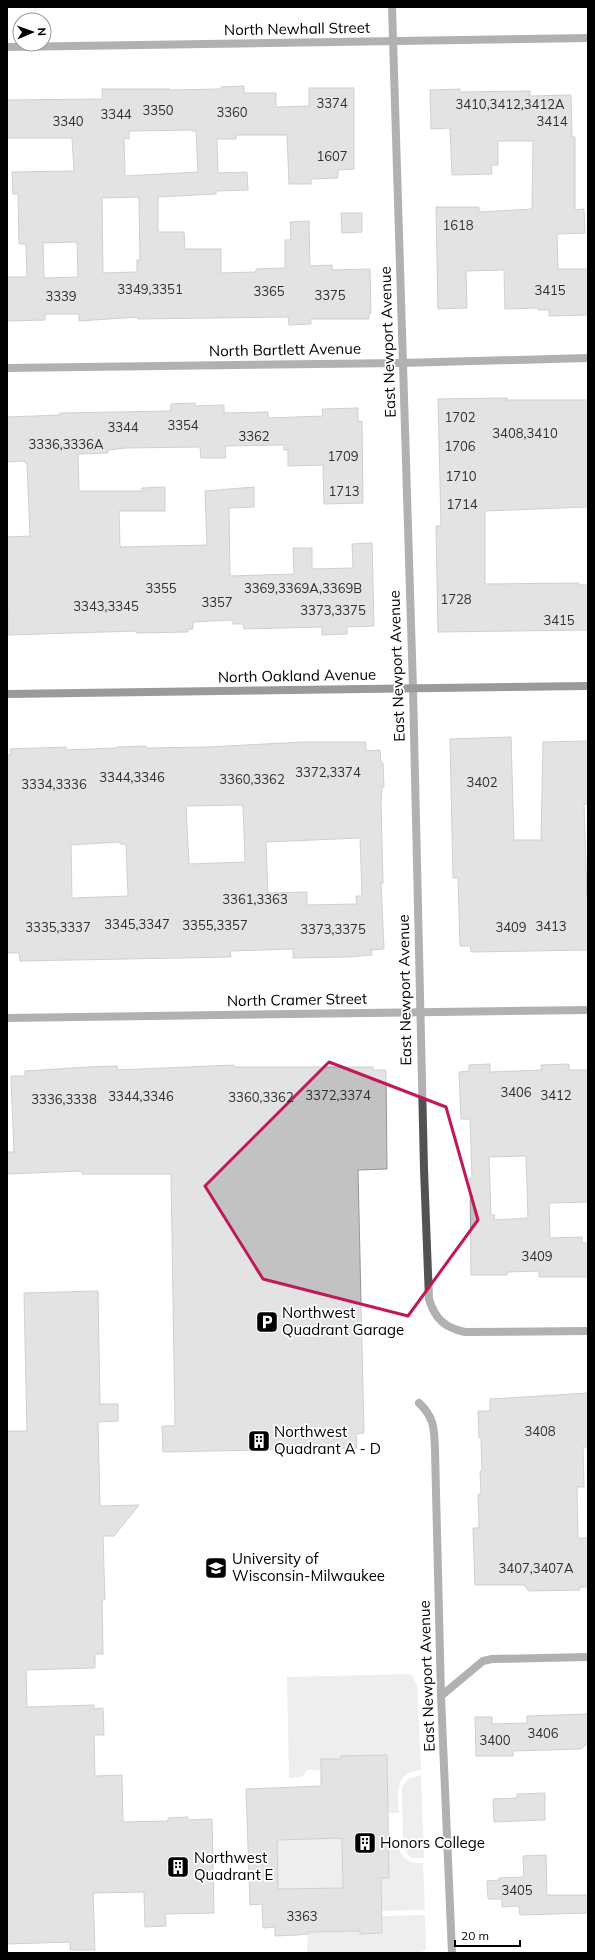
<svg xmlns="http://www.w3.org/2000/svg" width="595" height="1960" font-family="Mulish,sans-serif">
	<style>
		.green { fill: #d9d9d9 }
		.building { fill: #c2c2c2; stroke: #969696; fill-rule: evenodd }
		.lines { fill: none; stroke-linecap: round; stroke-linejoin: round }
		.street { stroke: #525252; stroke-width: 8 }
		.secondary { stroke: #1f1f1f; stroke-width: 8 }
		.marked { fill: none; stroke: #c2185b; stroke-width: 3; stroke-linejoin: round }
		.labels { text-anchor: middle; stroke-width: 3.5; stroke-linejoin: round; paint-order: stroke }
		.number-label { font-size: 13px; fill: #303030 }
		.street-label { font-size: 15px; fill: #000; stroke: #fff }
		.poi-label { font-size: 15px; fill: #000; stroke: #fff; text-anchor: start }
	</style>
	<rect width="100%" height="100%" fill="#fff"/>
	<!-- green -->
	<g class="green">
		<path d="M410 1674 414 1678 415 1682 417 1684 421 1770C394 1772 398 1793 399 1813H388L386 1755 341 1756V1759H321V1770H307L302 1777 289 1778 287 1677Z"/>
		<polygon points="421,1775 424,1858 412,1858 408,1855 403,1846 402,1787 408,1779"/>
		<polygon points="342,1838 343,1895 278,1890 277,1840"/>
		<path d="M388 1846H398C402 1860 410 1863 423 1863L425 1910 381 1911V1878H388Z"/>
		<polygon points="425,1915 426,1949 421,1952 307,1953 308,1932 382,1916"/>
	</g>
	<!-- building -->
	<g class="building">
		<path d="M244 86V93H276V107L309 106V88H354V169L338 170V178L311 179V184H289L287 135H236V139H217L218 173 247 172 248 190 216 191V194L158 197V232H184L185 249H221V273L256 272V269L285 268V240H291L290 222 309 221 310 266 332 265V270L370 269 371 313H369V319H311V324L289 325 288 317 138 319V317L79 321V314H45V320L7 321V277H27L26 244H19L18 194H13L12 172 74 171 72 138H7V100L102 99V89H170L171 90 221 89V87ZM192 130V131H196L198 172 125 176 124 138 129 139V131ZM139 197 140 260H137V272L103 273 102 198ZM77 242 78 277 44 278 43 243Z"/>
		<polygon points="460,89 460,92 530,91 530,96 571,95 572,137 575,137 575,210 584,209 585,233 557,234 558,269 588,269 588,315 549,316 549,310 538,310 538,308 505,309 504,270 466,271 467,308 438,309 436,207 479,207 479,212 532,209 533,141 498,141 498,165 491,165 492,174 452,175 450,128 431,129 430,90"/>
		<polygon points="341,213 362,213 362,232 342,233"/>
		<polygon points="507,398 507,400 588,400 588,507 485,511 485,584 579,583 579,585 588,585 588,630 438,632 436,526 441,526 438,399"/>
		<polygon points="195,403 195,406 224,405 224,413 268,412 268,418 323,416 322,409 358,408 358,422 362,421 363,503 324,504 323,465 288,466 288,450 284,450 284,445 225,446 226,458 201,458 200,447 126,448 108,450 108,453 78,454 79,491 142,491 142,488 165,487 165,511 119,511 120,547 207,545 205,491 254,487 254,507 229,508 230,576 294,574 293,548 312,548 312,569 353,568 352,544 372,543 374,626 347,627 347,634 322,635 322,627 244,629 243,624 233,624 233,620 193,622 193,629 188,629 188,632 136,633 136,631 8,635 7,537 30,536 27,463 25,463 25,461 7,462 7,417 60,415 60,413 171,411 171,404"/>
		<polygon points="511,737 514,840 541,840 543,742 588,741 588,804 584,804 587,895 588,895 588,950 471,952 470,946 460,946 458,878 453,878 450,739"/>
		<path d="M302 742H366V751L380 750 381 763H383L384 787H382L381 804 383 883H381L384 949 371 950 372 955 348 957 293 958V949L230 951 231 957 20 961 19 953H7V755H11L10 749 66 747V750L116 748V747L146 746V748L208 747ZM243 805 245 862 189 864 186 806ZM360 838 362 896H356L357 904 307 905V892L268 893 266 842ZM120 842V844H126L128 896 72 898 71 845Z"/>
		<path d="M490 1064V1072L542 1070 541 1065 569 1064V1070H588V1202L549 1203 550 1238 582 1237V1243H588V1277H539V1271L507 1272V1275H471L470 1178H472L470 1119H461L459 1072 469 1071V1065ZM526 1156 528 1218 494 1220 495 1215H491L489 1157Z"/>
		<polygon points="234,1065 234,1067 373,1067 373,1070 386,1070 387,1169 358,1170 364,1433 356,1434 357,1448 163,1452 162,1426 175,1426 171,1174 82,1174 82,1171 7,1174 7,1152 14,1152 11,1076 25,1076 25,1071 87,1067 117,1066 117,1070"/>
		<polygon points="98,1291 100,1404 118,1404 118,1421 98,1422 100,1506 139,1505 114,1536 103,1536 105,1600 102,1600 103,1654 95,1654 95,1668 26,1670 27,1707 94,1705 94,1709 103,1708 104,1735 94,1735 95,1776 122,1775 123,1822 168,1821 168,1818 188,1817 188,1820 212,1819 214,1913 165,1914 166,1926 145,1927 144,1892 93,1893 95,1950 70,1950 70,1942 7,1944 7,1431 27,1431 24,1293"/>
		<polygon points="588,1393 588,1447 583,1447 584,1487 577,1487 578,1538 588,1538 588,1587 580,1587 580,1590 529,1591 524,1585 475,1585 473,1528 479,1528 478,1494 481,1494 480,1471 482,1471 481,1438 479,1438 478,1411 490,1411 490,1399"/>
		<polygon points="588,1714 588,1743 581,1749 513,1751 513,1756 476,1756 475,1717 492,1717 492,1724 527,1723 527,1716"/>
		<path d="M387 1755 389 1878H381L382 1933 360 1934V1931L308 1932V1934L297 1935 275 1936V1927L263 1928 262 1904 250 1905 246 1789 321 1786V1759H341V1756ZM342 1838 343 1888 278 1889 277 1840Z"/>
		<polygon points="545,1793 545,1820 494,1822 493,1799 517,1798 517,1794"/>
		<polygon points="546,1855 547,1895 588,1895 588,1913 520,1915 519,1906 502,1907 502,1899 488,1899 487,1881 499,1880 499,1878 524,1877 523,1856"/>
	</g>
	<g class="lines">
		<!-- street -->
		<g class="street">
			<path d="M392 7 413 689 424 1169 429 1299C435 1319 445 1328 465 1332L588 1331"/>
			<polyline points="7,47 588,38"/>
			<polyline points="7,368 402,363 588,358"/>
			<polyline points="7,1018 588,1010"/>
			<path d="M419 1403C435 1418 434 1429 435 1450L441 1696 452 1953"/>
			<polyline points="441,1696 483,1661 492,1659 588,1657"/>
		</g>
		<!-- secondary -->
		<polyline class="secondary" points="7,694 588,686"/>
	</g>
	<!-- marked area -->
	<path d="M0 0H595V1960H0ZM329 1062 446 1107 478 1220 408 1316 263 1279 205 1186Z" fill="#fff" fill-opacity=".55" fill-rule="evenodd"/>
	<path class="marked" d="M329 1062 446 1107 478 1220 408 1316 263 1279 205 1186Z"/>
	<!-- icons -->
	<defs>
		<g id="parking-square" transform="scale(1.15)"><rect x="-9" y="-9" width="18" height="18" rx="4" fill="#000" stroke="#fff"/><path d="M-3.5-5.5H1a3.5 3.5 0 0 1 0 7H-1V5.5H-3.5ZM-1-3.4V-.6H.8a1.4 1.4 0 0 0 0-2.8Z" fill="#fff"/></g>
		<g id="building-square" transform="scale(1.15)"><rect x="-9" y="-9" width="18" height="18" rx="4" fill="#000" stroke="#fff"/><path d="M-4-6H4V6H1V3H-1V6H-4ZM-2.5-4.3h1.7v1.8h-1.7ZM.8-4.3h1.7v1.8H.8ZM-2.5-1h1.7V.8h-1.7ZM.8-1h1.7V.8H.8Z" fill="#fff"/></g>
		<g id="university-square" transform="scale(1.15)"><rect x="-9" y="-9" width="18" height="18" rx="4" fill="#000" stroke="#fff"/><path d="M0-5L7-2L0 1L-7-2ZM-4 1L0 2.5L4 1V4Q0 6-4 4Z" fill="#fff"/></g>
	</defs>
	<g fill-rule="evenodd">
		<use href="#parking-square" x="267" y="1322"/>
		<use href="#building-square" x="259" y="1441"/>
		<use href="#university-square" x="216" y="1568"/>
		<use href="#building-square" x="365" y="1843"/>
		<use href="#building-square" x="178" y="1867"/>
	</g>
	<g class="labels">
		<!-- number labels -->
		<g class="number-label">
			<text x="332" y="108">3374</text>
			<text x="510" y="109">3410,3412,3412A</text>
			<text x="158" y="115">3350</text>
			<text x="232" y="117">3360</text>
			<text x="116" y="119">3344</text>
			<text x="68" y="126">3340</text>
			<text x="552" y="126">3414</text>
			<text x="332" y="161">1607</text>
			<text x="458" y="230">1618</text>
			<text x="150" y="294">3349,3351</text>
			<text x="550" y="295">3415</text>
			<text x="269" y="296">3365</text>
			<text x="330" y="300">3375</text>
			<text x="61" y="301">3339</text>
			<text x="460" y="422">1702</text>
			<text x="183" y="430">3354</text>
			<text x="123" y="432">3344</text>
			<text x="525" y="438">3408,3410</text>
			<text x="254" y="441">3362</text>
			<text x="66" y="449">3336,3336A</text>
			<text x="460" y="451">1706</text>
			<text x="343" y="461">1709</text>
			<text x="461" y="481">1710</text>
			<text x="344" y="496">1713</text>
			<text x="462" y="509">1714</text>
			<text x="161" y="593">3355</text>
			<text x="303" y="593">3369,3369A,3369B</text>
			<text x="456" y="604">1728</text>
			<text x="217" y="607">3357</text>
			<text x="106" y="611">3343,3345</text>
			<text x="333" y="615">3373,3375</text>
			<text x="559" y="625">3415</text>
			<text x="328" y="777">3372,3374</text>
			<text x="132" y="782">3344,3346</text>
			<text x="252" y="784">3360,3362</text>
			<text x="482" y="787">3402</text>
			<text x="54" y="789">3334,3336</text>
			<text x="255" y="904">3361,3363</text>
			<text x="137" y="929">3345,3347</text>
			<text x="215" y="930">3355,3357</text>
			<text x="551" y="931">3413</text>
			<text x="58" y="932">3335,3337</text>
			<text x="511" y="932">3409</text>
			<text x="333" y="934">3373,3375</text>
			<text x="516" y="1097">3406</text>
			<text x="338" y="1100">3372,3374</text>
			<text x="556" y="1100">3412</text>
			<text x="141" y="1101">3344,3346</text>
			<text x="261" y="1102">3360,3362</text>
			<text x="64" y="1104">3336,3338</text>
			<text x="537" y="1261">3409</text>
			<text x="540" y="1436">3408</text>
			<text x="536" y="1573">3407,3407A</text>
			<text x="543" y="1738">3406</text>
			<text x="495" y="1745">3400</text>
			<text x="517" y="1895">3405</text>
			<text x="302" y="1921">3363</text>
		</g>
		<!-- street labels -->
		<g class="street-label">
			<text transform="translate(297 29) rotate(-1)" y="5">North Newhall Street</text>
			<text transform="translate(388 342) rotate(-92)" y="5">East Newport Avenue</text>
			<text transform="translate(285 350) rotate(-1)" y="5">North Bartlett Avenue</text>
			<text transform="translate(397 666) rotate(-92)" y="5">East Newport Avenue</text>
			<text transform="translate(297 676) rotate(-1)" y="5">North Oakland Avenue</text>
			<text transform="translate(405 990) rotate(-91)" y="5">East Newport Avenue</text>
			<text transform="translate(297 1000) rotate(-1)" y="5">North Cramer Street</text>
			<text transform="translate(427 1676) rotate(-92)" y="5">East Newport Avenue</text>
		</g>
		<!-- poi labels -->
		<g class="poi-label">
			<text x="282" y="1318">Northwest<tspan x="282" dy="17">Quadrant Garage</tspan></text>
			<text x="274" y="1437">Northwest<tspan x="274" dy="17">Quadrant A - D</tspan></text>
			<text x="232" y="1564">University of<tspan x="232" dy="17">Wisconsin-Milwaukee</tspan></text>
			<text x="380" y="1848">Honors College</text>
			<text x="194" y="1863">Northwest<tspan x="194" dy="17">Quadrant E</tspan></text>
		</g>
	</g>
	<!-- border -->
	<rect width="595" height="1960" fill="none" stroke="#000000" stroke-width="16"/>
	<!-- north arrow -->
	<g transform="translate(32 32) rotate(88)"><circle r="19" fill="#ffffff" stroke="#999999"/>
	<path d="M0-3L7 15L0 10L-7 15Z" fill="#000000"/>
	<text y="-6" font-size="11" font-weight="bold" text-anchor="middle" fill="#000000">N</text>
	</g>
	<!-- scale -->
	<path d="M455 1940v6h65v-6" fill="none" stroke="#000000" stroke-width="2"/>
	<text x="461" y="1940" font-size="12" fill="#000000" stroke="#ffffff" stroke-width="3" paint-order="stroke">20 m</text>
</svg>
